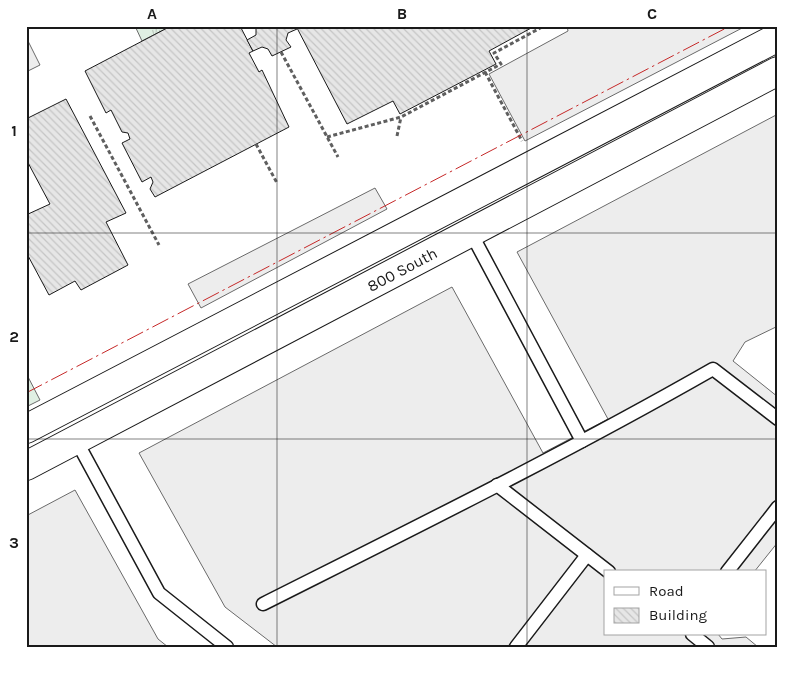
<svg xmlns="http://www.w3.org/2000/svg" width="804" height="673" font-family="Karla,sans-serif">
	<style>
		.grass { fill: url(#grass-tufts); stroke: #6a6a6a }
		.parking { fill: #ededed; stroke: #6a6a6a }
		.building { fill: url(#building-back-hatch); stroke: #1a1a1a }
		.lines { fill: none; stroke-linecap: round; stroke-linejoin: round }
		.service-casing { stroke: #1a1a1a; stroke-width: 15 }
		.tertiary-casing { stroke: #1a1a1a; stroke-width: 30 }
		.path { stroke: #5f5f5f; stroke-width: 3; stroke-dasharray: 4 2.5; stroke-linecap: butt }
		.service { stroke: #fff; stroke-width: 12 }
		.tertiary { stroke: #fff; stroke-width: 28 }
		.power { stroke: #c62828; stroke-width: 1; stroke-dasharray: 18 4 2.5 4; stroke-linecap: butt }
		.grid { fill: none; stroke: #1a1a1a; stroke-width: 1; stroke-opacity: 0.55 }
		.labels { text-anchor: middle; stroke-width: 4; stroke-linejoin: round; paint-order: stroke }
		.street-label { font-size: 16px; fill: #1a1a1a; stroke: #fff }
		.neatline { fill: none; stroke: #1a1a1a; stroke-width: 2 }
		.grid-label { font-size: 16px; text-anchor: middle; font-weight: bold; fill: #1a1a1a }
	</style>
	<defs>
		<pattern id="grass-tufts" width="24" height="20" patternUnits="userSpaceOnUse" patternTransform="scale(1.25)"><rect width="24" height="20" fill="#e0efe3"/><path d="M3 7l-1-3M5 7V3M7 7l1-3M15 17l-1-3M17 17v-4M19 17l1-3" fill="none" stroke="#c0ccc2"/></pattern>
		<pattern id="building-back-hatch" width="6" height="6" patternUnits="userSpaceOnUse" patternTransform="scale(1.25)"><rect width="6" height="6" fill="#e6e6e6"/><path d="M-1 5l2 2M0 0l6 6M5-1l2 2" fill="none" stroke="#c5c5c5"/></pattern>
	</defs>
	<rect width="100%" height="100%" fill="#fff"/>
	<!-- grass -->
	<g class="grass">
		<polygon points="135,26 171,26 142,41"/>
		<polygon points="26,373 40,400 26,407"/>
	</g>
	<!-- parking -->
	<g class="parking">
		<polygon points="567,26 746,26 525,141 489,74 568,31"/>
		<polygon points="26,37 40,65 26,72"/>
		<polygon points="778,114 778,326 745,342 733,361 778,397 778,542 754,572 605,572 605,634 718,634 722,639 746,637 758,647 277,647 225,607 139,453 452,287 543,453 608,419 517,252"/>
		<polygon points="375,188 387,209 201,308 188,284"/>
		<polygon points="75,490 158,639 168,647 26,647 26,516"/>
	</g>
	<!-- building -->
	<g class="building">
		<polygon points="171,26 240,26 253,51 249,53 259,72 262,70 289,127 155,197 150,189 153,182 151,177 142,182 122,143 130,139 128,133 122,132 111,110 106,113 85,71"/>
		<polygon points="256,26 296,26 297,29 288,33 286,40 291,47 272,56 268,49 262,47 253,51 247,40 256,35"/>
		<polygon points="296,26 532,26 533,27 489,51 496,64 400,114 393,101 347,124"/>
		<polygon points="66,99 126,213 106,222 128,265 81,290 75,281 49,295 26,252 26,215 50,204 26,159 26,119"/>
	</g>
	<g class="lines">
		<!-- service casing -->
		<g class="service-casing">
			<g id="service">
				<polyline points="471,233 582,441"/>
				<polyline points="76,440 159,593 227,647"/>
				<polyline points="497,485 609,572"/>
				<polyline points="727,572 778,507"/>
				<path d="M263 604C414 528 566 453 713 369L778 419"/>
				<polyline points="692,634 708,647"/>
				<polyline points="516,647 587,555"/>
			</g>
		</g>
		<!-- tertiary casing -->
		<g class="tertiary-casing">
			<g id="tertiary">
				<polyline points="26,429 778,37"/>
				<polyline points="26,466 778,71"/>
			</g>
		</g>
		<!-- path -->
		<g class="path">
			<polyline points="281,52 338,157"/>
			<polyline points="485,72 522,141"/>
			<polyline points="90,116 159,245"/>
			<polyline points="397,136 401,117"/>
			<polyline points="327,137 401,117 501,64 494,53 544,26"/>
			<polyline points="256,144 277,183"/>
		</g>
		<!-- service -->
		<use href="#service" class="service"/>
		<!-- tertiary -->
		<use href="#tertiary" class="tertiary"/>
		<!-- power -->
		<polyline class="power" points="26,393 730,26"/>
	</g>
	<!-- grid -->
	<path class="grid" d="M277 26V647M527 26V647M26 233H778M26 439H778"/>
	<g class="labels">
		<!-- street labels -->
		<g class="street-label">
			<text transform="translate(402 269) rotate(-28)" y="6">800 South</text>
		</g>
	</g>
	<!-- border -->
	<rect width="804" height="673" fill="none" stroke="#ffffff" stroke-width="55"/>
	<!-- legend -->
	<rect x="604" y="570" width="162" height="65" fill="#ffffff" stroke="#a3a3a3"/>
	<rect x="614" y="587" width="25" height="8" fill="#ffffff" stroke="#a3a3a3"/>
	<text x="649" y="596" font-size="15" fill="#1a1a1a">Road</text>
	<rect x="614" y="608" width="25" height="15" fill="url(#building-back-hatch)" stroke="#a3a3a3"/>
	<text x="649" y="620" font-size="15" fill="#1a1a1a">Building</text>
	<rect x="28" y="28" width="748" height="618" class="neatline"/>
	<g class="grid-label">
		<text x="152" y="19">A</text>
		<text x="402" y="19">B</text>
		<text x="652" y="19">C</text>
		<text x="14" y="136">1</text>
		<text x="14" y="342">2</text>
		<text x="14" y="548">3</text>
	</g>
</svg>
